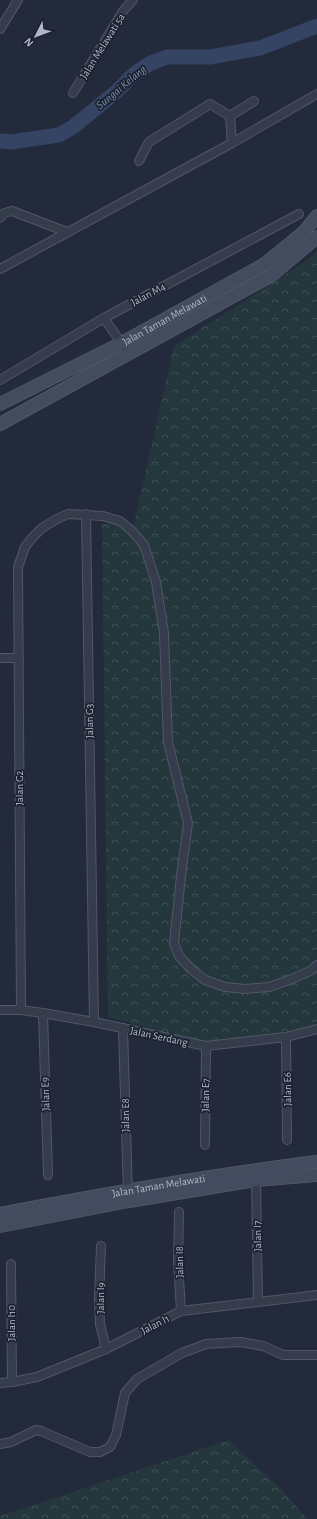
<svg xmlns="http://www.w3.org/2000/svg" width="317" height="1519" font-family="'Alegreya Sans',sans-serif">
	<style>
		.forest { fill: url(#forest-crowns) }
		.lines { fill: none; stroke-linecap: round; stroke-linejoin: round }
		.river { stroke: #354463; stroke-width: 15 }
		.street-casing { stroke: #515766; stroke-width: 10 }
		.secondary-casing { stroke: #515766; stroke-width: 14 }
		.street { stroke: #353c4b; stroke-width: 8 }
		.secondary { stroke: #434b5e; stroke-width: 12 }
		.labels { text-anchor: middle; stroke-width: 3.5; stroke-linejoin: round; paint-order: stroke }
		.street-label { font-size: 11px; fill: #b1b7c7; stroke: #1b2230 }
		.water-label { font-size: 12px; font-style: italic; fill: #788bb0; stroke: #1b2230 }
	</style>
	<defs>
		<pattern id="forest-crowns" width="20" height="18" patternUnits="userSpaceOnUse"><rect width="20" height="18" fill="#24373c"/><path d="M2 6a3 3 0 1 1 6 0M12 15a3 3 0 1 1 6 0" fill="none" stroke="#415257"/></pattern>
	</defs>
	<rect width="100%" height="100%" fill="#222a3b"/>
	<!-- forest -->
	<g class="forest">
		<polygon points="317,250 317,1028 210,1045 108,1017 102,524 134,523 174,346 274,282 310,258"/>
		<polygon points="229,1440 284,1492 307,1519 0,1519 0,1516"/>
	</g>
	<g class="lines">
		<!-- river -->
		<polyline class="river" points="0,141 11,142 59,135 73,127 116,92 133,75 149,64 167,57 210,57 260,48 317,26"/>
		<!-- street casing -->
		<g class="street-casing">
			<g id="street">
				<polyline points="0,29 18,0"/>
				<polyline points="73,93 123,11 133,0"/>
				<polyline points="230,116 254,101"/>
				<polyline points="139,161 149,142 210,104 230,116 232,143"/>
				<polyline points="0,218 4,213 12,211 67,232"/>
				<polyline points="0,269 232,143 317,94"/>
				<polyline points="104,318 124,347"/>
				<polyline points="0,380 104,318 299,214"/>
				<polyline points="86,514 94,1022"/>
				<polyline points="0,658 19,658"/>
				<polyline points="0,1010 21,1010 43,1013 94,1022 206,1046 286,1037 317,1029"/>
				<polyline points="21,1010 18,567 25,547 31,539 42,528 57,519 68,514 103,516 120,521 132,531 144,545 156,582 164,633 168,742 188,823 181,876 174,943 179,956 191,969 205,980 225,987 245,989 269,987 292,979 312,970 317,965"/>
				<polyline points="43,1013 48,1175"/>
				<polyline points="123,1028 128,1195"/>
				<polyline points="286,1037 287,1140"/>
				<polyline points="205,1145 206,1046"/>
				<polyline points="256,1177 258,1302"/>
				<polyline points="179,1212 178,1262 181,1311"/>
				<polyline points="101,1246 99,1298 100,1324 106,1349"/>
				<polyline points="11,1264 12,1382"/>
				<polyline points="0,1383 12,1382 37,1377 106,1349 181,1311 317,1295"/>
				<polyline points="0,1444 11,1442 36,1430 41,1431 90,1452 100,1452 110,1447 116,1435 125,1393 137,1379 182,1353 206,1344 240,1342 263,1346 283,1355 317,1355"/>
			</g>
		</g>
		<!-- secondary casing -->
		<g class="secondary-casing">
			<g id="secondary">
				<path id="s1" d="M0 404 122 343 265 264 304 232 317 216"/>
				<polyline points="0,424 272,275 317,237"/>
				<path id="s2" d="M0 1214C105 1194 211 1175 317 1162"/>
				<polyline points="0,1226 129,1201 256,1180 317,1175"/>
			</g>
		</g>
		<!-- street -->
		<use href="#street" class="street"/>
		<!-- secondary -->
		<use href="#secondary" class="secondary"/>
	</g>
	<g class="labels">
		<!-- street labels -->
		<g class="street-label">
			<text transform="translate(102 46) rotate(-58)" y="4">Jalan Melawati 5a</text>
			<text transform="translate(148 294) rotate(-28)" y="4">Jalan M4</text>
			<text dy="4" stroke="none"><textPath href="#s1" startOffset="185">Jalan Taman Melawati</textPath></text>
			<text transform="translate(89 721) rotate(-91)" y="4">Jalan G3</text>
			<text transform="translate(19 788) rotate(-90)" y="4">Jalan G2</text>
			<text transform="translate(159 1036) rotate(12)" y="4">Jalan Serdang</text>
			<text transform="translate(287 1089) rotate(-91)" y="4">Jalan E6</text>
			<text transform="translate(45 1094) rotate(-92)" y="4">Jalan E9</text>
			<text transform="translate(205 1095) rotate(-89)" y="4">Jalan E7</text>
			<text transform="translate(125 1115) rotate(-91)" y="4">Jalan E8</text>
			<text dy="4" stroke="none"><textPath href="#s2" startOffset="161">Jalan Taman Melawati</textPath></text>
			<text transform="translate(257 1236) rotate(-91)" y="4">Jalan I7</text>
			<text transform="translate(179 1262) rotate(-91)" y="4">Jalan I8</text>
			<text transform="translate(100 1298) rotate(-90)" y="4">Jalan I9</text>
			<text transform="translate(11 1323) rotate(-90)" y="4">Jalan I10</text>
			<text transform="translate(155 1324) rotate(-27)" y="4">Jalan I1</text>
		</g>
		<!-- water labels -->
		<g class="water-label">
			<text transform="translate(121 87) rotate(-40)" y="4">Sungai Kelang</text>
		</g>
	</g>
	<!-- north arrow -->
	<g transform="translate(36 36) rotate(228)" stroke="#1b2230" stroke-width="3" paint-order="stroke">
	<path d="M0-3L7 15L0 10L-7 15Z" fill="#b1b7c7"/>
	<text y="-6" font-size="11" font-weight="bold" text-anchor="middle" fill="#b1b7c7">N</text>
	</g>
</svg>
